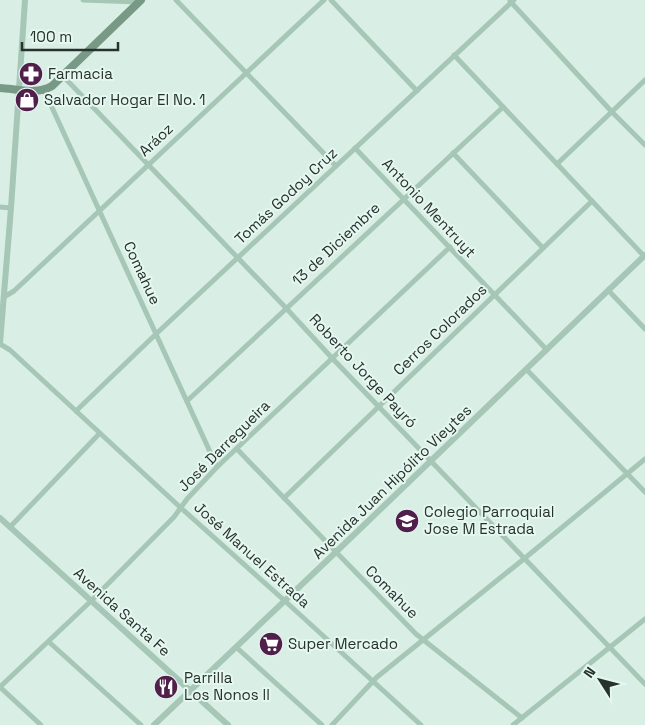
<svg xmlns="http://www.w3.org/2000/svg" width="645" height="725" font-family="'Space Grotesk',sans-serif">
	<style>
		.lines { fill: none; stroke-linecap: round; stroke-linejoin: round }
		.minor { stroke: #a6c6b6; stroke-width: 5 }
		.tertiary { stroke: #a6c6b6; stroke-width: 6 }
		.secondary { stroke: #789986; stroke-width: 8 }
		.labels { text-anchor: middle; stroke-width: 4; stroke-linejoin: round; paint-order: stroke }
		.poi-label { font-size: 15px; fill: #26322b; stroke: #e5f7f0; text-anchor: start }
		.street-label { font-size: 15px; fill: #26322b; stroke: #e5f7f0 }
	</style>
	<rect width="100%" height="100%" fill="#d9efe6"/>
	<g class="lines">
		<!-- minor -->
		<g class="minor">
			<polyline points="83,0 139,2"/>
			<polyline points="176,0 336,166"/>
			<polyline points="331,0 417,91"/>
			<polyline points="510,1 612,112 645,145"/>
			<polyline points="454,55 644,256"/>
			<polyline points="63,76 286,308 332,358 645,684"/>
			<polyline points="44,90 217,467"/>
			<polyline points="355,148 547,350"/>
			<polyline points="453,153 543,248"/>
			<polyline points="557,164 645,80"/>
			<polyline points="0,207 11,208"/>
			<polyline points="608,290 645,329"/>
			<polyline points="4,297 14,291 324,0"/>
			<polyline points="0,344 10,350 181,508 285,601 421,725"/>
			<polyline points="526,369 645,492"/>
			<polyline points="187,401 503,107"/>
			<polyline points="76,411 156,334 514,0"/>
			<polyline points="237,449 336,552 416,634 522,718"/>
			<polyline points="284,498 592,201"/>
			<polyline points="10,527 99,434"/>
			<polyline points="49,642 141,725"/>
			<polyline points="236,647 322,725"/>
			<polyline points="0,687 91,601 174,517 187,499 217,467 450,247"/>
			<polyline points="0,687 41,725"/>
			<polyline points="332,725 377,677 525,558 645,459"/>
			<polyline points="513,725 645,619"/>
		</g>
		<!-- tertiary -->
		<g class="tertiary">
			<polyline points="0,343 11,208 25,0"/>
			<polyline points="0,518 228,725"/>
			<polyline points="154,725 336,552 645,255"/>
		</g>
		<!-- secondary -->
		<path class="secondary" d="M0 88C17 89 37 95 52 86L141 0"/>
	</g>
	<!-- icons -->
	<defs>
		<g id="pharmacy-disc" transform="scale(1.25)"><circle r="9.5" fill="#501f4b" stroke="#e5f7f0"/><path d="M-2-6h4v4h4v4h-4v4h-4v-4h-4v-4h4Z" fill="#fff"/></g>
		<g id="shop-disc" transform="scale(1.25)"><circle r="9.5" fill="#501f4b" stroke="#e5f7f0"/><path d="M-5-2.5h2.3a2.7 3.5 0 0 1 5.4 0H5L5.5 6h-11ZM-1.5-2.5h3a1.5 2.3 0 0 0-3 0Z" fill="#fff"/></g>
		<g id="university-disc" transform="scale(1.25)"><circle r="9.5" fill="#501f4b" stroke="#e5f7f0"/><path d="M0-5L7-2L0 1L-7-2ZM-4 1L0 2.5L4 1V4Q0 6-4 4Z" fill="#fff"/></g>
		<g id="supermarket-disc" transform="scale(1.25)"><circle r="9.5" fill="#501f4b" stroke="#e5f7f0"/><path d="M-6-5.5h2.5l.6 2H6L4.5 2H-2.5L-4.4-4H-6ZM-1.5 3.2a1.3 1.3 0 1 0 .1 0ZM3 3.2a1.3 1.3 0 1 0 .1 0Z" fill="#fff"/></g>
		<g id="restaurant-disc" transform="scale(1.25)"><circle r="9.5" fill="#501f4b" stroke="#e5f7f0"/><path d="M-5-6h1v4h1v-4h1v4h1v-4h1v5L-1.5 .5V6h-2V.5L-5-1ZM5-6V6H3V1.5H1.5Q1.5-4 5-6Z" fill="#fff"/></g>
	</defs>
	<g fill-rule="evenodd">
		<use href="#pharmacy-disc" x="31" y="74"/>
		<use href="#shop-disc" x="27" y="100"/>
		<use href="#university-disc" x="407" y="521"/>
		<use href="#supermarket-disc" x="271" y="644"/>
		<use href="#restaurant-disc" x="166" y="687"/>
	</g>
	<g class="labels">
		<!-- poi labels -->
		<g class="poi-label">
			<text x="48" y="79">Farmacia</text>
			<text x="44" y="105">Salvador Hogar El No. 1</text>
			<text x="424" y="517">Colegio Parroquial<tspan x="424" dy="17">Jose M Estrada</tspan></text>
			<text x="288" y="649">Super Mercado</text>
			<text x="184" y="683">Parrilla<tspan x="184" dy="17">Los Nonos ll</tspan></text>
		</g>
		<!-- street labels -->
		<g class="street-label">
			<text transform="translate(156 140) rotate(-43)" y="5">Aráoz</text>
			<text transform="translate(286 196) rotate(-43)" y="5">Tomás Godoy Cruz</text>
			<text transform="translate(429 208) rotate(47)" y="5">Antonio Mentruyt</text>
			<text transform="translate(336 244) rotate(-43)" y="5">13 de Diciembre</text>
			<text transform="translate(142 273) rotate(65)" y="5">Comahue</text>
			<text transform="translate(440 330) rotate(-44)" y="5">Cerros Colorados</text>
			<text transform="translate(363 371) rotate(47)" y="5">Roberto Jorge Payró</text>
			<text transform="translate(224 446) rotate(-45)" y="5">José Darregueira</text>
			<text transform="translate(392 482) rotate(-44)" y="5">Avenida Juan Hipólito Vieytes</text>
			<text transform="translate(252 555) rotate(42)" y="5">José Manuel Estrada</text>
			<text transform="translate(392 592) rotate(45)" y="5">Comahue</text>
			<text transform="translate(122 612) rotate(42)" y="5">Avenida Santa Fe</text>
		</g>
	</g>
	<!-- north arrow -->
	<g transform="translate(600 680) rotate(306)" stroke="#e5f7f0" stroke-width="4" paint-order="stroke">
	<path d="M0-4L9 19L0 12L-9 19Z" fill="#26322b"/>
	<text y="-8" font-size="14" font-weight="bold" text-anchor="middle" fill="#26322b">N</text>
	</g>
	<!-- scale -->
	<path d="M22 42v8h96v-8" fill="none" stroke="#26322b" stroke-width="2.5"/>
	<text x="30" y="42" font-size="15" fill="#26322b" stroke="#e5f7f0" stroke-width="4" paint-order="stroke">100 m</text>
</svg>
